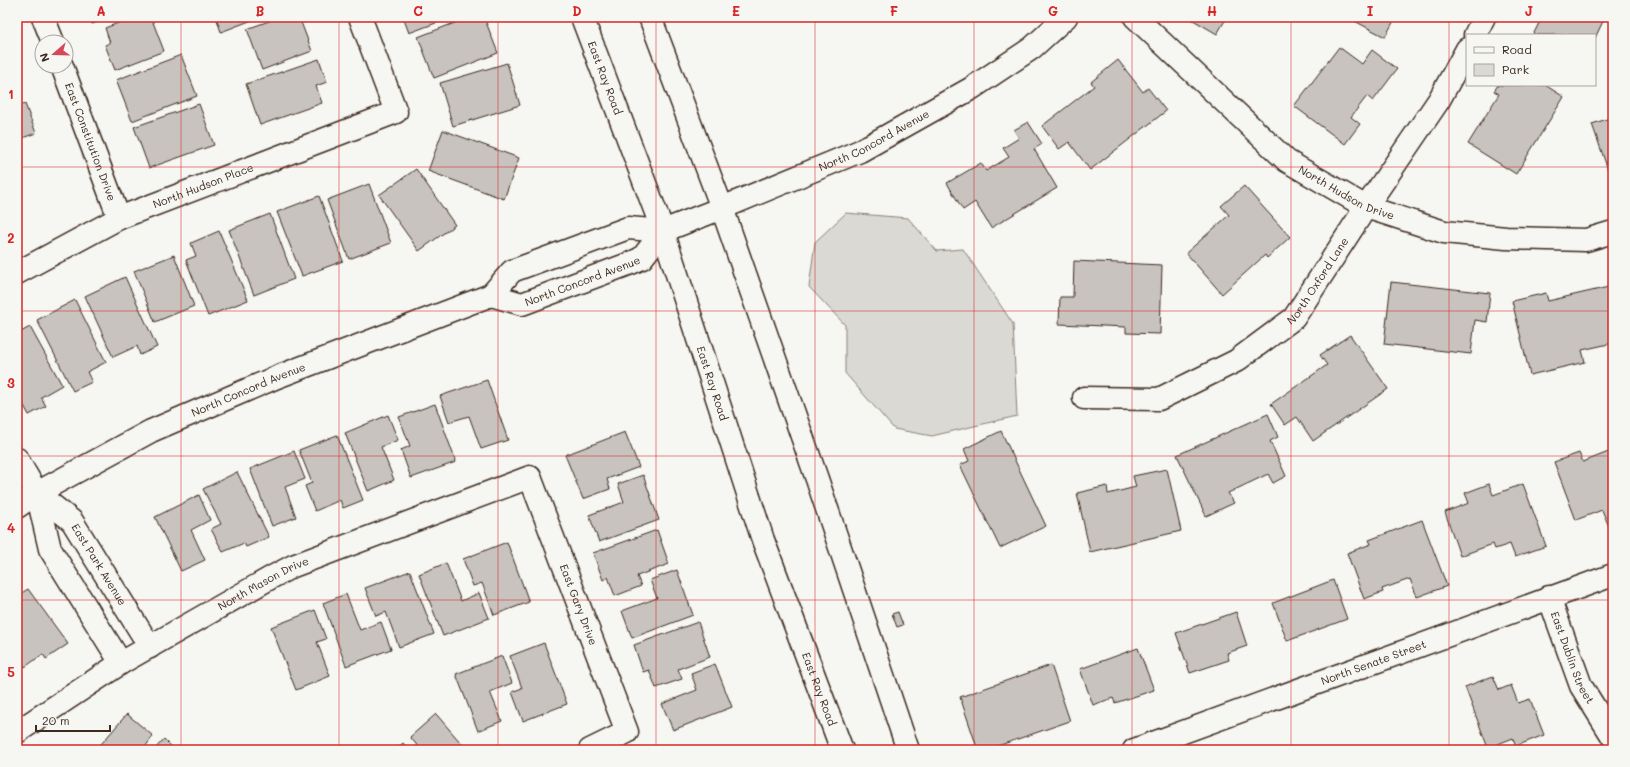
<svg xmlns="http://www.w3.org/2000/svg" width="1630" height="767" font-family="Mali,sans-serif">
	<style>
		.green { fill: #dad9d3; stroke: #8a8278 }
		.building { fill: #c8c3be; stroke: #3b2a1e }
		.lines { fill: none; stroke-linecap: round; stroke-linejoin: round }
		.street-casing { stroke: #3b2a1e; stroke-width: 25 }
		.primary-casing { stroke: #3b2a1e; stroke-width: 25 }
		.street { stroke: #f6f6f2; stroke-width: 22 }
		.primary { stroke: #f6f6f2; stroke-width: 22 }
		.grid { fill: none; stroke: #d62828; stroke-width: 1; stroke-opacity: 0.55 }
		.labels { text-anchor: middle; stroke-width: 3; stroke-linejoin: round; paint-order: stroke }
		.street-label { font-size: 11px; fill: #3b2a1e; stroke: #f6f6f2 }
		.neatline { fill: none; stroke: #d62828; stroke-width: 1.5 }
		.grid-label { font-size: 13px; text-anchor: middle; font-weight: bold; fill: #d62828 }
	</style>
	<rect width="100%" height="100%" fill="#f6f6f2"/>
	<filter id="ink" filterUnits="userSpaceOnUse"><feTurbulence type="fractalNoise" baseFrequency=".025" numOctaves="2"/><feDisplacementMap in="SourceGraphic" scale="8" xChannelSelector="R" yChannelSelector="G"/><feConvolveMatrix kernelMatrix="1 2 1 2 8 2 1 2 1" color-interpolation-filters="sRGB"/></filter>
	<g filter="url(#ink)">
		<!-- green -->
		<polygon class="green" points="846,213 908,218 937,251 963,249 1013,324 1017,416 932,436 894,429 845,373 845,325 809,287 815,242"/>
		<!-- building -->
		<g class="building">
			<polygon points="90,17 112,17 92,24"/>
			<polygon points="134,17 151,17 164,51 115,70 105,45 110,43 105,28"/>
			<polygon points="216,17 260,17 221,32"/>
			<polygon points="280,17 299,17 312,51 262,70 247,29"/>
			<polygon points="403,17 452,17 409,33"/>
			<polygon points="470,17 484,17 498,53 434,78 418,37"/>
			<polygon points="1188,17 1227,17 1217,34"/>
			<polygon points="1347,17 1396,17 1385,37"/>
			<polygon points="1542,17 1605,17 1595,38 1595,35 1533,35"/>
			<polygon points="1339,47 1362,64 1372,50 1397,69 1373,101 1367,96 1351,117 1360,124 1345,144 1294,106"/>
			<polygon points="181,55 197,96 132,121 116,80"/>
			<polygon points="319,59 327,82 316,86 322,103 260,125 246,84"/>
			<polygon points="1118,60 1143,92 1148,88 1166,111 1090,170 1069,142 1059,149 1042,126 1094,86 1091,82"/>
			<polygon points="507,63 520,105 453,126 440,83"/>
			<polygon points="1498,85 1545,85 1564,97 1516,174 1468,144 1499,94 1494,91"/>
			<polygon points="25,104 36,133 17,140 17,107"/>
			<polygon points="199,104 214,145 149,168 134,127"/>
			<polygon points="1613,117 1613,184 1592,124"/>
			<polygon points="1028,122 1042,144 1034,149 1057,188 991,228 975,202 963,210 947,183 981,163 986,171 1009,157 1003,148 1019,138 1014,130"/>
			<polygon points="443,130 519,158 504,199 428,171"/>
			<polygon points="416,169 455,225 419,251 379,195"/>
			<polygon points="369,184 391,243 349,259 327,200"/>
			<polygon points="1244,186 1290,237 1267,258 1265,255 1222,294 1186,253 1229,215 1221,206"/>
			<polygon points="319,196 343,261 302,276 277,212"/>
			<polygon points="270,214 294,279 254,295 229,230"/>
			<polygon points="219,231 248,300 208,316 186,260 196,256 191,243"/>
			<polygon points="174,255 194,306 155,322 134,271"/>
			<polygon points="1074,261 1162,265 1160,334 1126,333 1126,327 1059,324 1060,297 1073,297"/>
			<polygon points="125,277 157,347 140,355 137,346 113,357 85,296"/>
			<polygon points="1391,282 1490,293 1487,322 1475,320 1471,354 1384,344"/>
			<polygon points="1613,286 1613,314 1609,315 1613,334 1613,343 1582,350 1585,362 1530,375 1512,301 1546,293 1548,301"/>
			<polygon points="75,300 106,362 87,372 92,382 73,391 37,320"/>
			<polygon points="30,327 62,385 41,397 46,406 29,415 17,393 17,334"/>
			<polygon points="1350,335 1388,389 1313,441 1297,417 1285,425 1271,404 1327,365 1320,355"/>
			<polygon points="487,380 508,440 481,449 469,416 449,422 440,396"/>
			<polygon points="435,404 456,462 411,478 401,450 410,446 399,417"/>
			<polygon points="1268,414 1278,437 1270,441 1286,476 1273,483 1268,474 1228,493 1234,503 1206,516 1177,455"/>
			<polygon points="388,415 398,440 381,447 394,480 368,491 345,433"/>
			<polygon points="1001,431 1046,526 1000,548 960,465 969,461 964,449"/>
			<polygon points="625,432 639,467 607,479 610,489 583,499 565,455"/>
			<polygon points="337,435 363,500 343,508 340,500 315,511 305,486 312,483 299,450"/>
			<polygon points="294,451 305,479 285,487 296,517 272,526 250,469"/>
			<polygon points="1611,451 1613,457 1613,528 1610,529 1602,510 1576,520 1554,462 1579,453 1583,462"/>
			<polygon points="1167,469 1181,531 1090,552 1077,493 1107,486 1108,494 1136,487 1133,476"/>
			<polygon points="237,472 269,537 246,547 244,543 223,552 211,529 221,524 203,489"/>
			<polygon points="643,475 659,520 599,542 589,515 624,502 618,484"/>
			<polygon points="1489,484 1493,495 1523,484 1546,546 1515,557 1510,544 1495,549 1493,544 1460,556 1445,512 1469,503 1465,493"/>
			<polygon points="199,495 210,520 191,530 205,560 181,571 155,517"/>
			<polygon points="1422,520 1447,586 1417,597 1410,579 1382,589 1383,592 1364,599 1347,553 1371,544 1369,540"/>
			<polygon points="657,530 669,564 637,576 641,586 615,596 608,577 603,580 593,553"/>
			<polygon points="507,542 529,602 494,615 482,583 473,586 463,559"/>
			<polygon points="446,563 461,601 479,593 489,618 443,636 419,574"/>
			<polygon points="677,570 693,615 632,638 622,611 657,598 650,580"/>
			<polygon points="410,571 434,634 399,647 386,612 376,616 365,588"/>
			<polygon points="1333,580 1347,619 1287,641 1273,603"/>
			<polygon points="28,589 68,644 46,659 43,654 25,667 17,656 17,596"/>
			<polygon points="346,594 360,630 381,622 391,649 346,666 323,603"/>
			<polygon points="315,610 326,639 317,642 330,676 296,690 271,627"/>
			<polygon points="898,612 903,625 897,627 892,614"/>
			<polygon points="1236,612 1247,646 1227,653 1229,660 1190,673 1176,633"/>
			<polygon points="698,622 710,657 678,669 682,679 656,688 649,670 643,672 634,645"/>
			<polygon points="544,643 567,704 523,721 512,692 522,688 510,656"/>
			<polygon points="1138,648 1154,690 1115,703 1113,698 1093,705 1080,669"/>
			<polygon points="502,656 512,683 490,692 502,721 478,731 456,674"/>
			<polygon points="715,664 732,707 673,730 662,704 697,690 691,673"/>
			<polygon points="1051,665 1070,721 986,750 978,750 960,697"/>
			<polygon points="1493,676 1499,690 1511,685 1518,703 1530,699 1544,735 1516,746 1513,738 1488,748 1465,687"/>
			<polygon points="127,714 153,736 143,750 96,750"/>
			<polygon points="436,714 467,750 421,750 410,737"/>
			<polygon points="164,739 175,750 154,750"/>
			<polygon points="403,743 409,750 395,750"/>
		</g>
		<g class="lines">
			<!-- street casing -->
			<g class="street-casing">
				<g id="street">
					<polyline points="43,17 53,42"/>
					<path id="s1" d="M1135 17 1287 161 1366 207 1444 232 1506 238 1586 240 1613 232"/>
					<polyline points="1475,35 1484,17"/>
					<path id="s2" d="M62 66 119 218"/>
					<path id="s3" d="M17 273 119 218 396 112 360 17"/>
					<path id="s4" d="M491 295 522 304 631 263 642 258 663 231"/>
					<path id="s5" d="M1084 398 1159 399 1236 361 1294 318 1366 207 1439 100 1467 49"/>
					<polyline points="17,459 37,493 50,549 121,663"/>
					<path id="s6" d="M37 493 72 521 150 647"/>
					<path id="s7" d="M17 507 37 493 151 431 277 377 491 295 512 271 628 228 663 231 722 208 860 151 972 88 1032 48 1066 17"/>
					<path id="s8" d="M1549 597 1581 686 1613 737"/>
					<path id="s9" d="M17 732 121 663 272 577 293 566 530 477 627 732 590 750"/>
					<path id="s10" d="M1134 750 1613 575"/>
				</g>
			</g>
			<!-- primary casing -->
			<g class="primary-casing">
				<g id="primary">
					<path id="s11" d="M582 17 663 231 763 540 842 750"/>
					<polyline points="650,17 722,208 817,479 908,750"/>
				</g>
			</g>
			<!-- street -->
			<use href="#street" class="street"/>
			<!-- primary -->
			<use href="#primary" class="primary"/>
		</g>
	</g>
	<!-- grid -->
	<path class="grid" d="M181 17V750M339 17V750M498 17V750M656 17V750M815 17V750M974 17V750M1132 17V750M1291 17V750M1449 17V750M17 167H1613M17 311H1613M17 456H1613M17 600H1613"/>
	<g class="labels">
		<!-- street labels -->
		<g class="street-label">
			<text dy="4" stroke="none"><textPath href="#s11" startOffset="65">East Ray Road</textPath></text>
			<text dy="4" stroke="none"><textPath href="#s7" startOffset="941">North Concord Avenue</textPath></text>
			<text dy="4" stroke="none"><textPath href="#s2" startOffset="81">East Constitution Drive</textPath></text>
			<text dy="4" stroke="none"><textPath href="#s3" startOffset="206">North Hudson Place</textPath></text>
			<text dy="4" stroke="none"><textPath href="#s1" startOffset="277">North Hudson Drive</textPath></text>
			<text dy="4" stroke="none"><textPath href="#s4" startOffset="97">North Concord Avenue</textPath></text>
			<text dy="4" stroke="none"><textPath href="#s5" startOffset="277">North Oxford Lane</textPath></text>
			<text dy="4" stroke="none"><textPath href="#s11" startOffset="389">East Ray Road</textPath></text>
			<text dy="4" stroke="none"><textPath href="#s7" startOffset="260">North Concord Avenue</textPath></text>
			<text dy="4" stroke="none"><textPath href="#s6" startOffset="96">East Park Avenue</textPath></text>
			<text dy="4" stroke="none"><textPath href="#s9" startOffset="288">North Mason Drive</textPath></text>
			<text dy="4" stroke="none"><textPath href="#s9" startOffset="712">East Gary Drive</textPath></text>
			<text dy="4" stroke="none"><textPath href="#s8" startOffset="65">East Dublin Street</textPath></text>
			<text dy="4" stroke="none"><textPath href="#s10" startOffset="255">North Senate Street</textPath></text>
			<text dy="4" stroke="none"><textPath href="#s11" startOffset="713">East Ray Road</textPath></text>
		</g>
	</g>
	<!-- margin -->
	<rect width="1630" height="767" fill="none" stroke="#f6f6f2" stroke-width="44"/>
	<!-- legend -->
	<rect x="1466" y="34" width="130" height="52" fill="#f6f6f2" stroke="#aba49d"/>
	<rect x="1474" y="47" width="20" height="6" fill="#f6f6f2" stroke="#aba49d"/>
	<text x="1502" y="54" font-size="12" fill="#3b2a1e">Road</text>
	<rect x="1474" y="64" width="20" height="12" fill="#dad9d3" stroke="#aba49d"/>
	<text x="1502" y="74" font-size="12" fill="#3b2a1e">Park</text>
	<!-- north arrow -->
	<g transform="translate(54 54) rotate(250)"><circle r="19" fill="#f6f6f2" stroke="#aba49d"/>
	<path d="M0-3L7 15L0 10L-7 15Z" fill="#d1495b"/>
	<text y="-6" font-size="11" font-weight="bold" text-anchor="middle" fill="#3b2a1e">N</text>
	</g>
	<!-- scale -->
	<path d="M36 725v6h74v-6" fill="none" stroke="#3b2a1e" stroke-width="2"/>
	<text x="42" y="725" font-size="12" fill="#3b2a1e" stroke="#f6f6f2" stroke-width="3" paint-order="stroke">20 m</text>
	<rect x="22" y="22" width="1586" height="723" class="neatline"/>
	<g class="grid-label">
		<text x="101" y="16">A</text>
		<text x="260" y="16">B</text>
		<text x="418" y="16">C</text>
		<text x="577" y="16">D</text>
		<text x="736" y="16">E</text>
		<text x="894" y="16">F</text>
		<text x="1053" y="16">G</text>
		<text x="1212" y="16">H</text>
		<text x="1370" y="16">I</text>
		<text x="1529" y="16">J</text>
		<text x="11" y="99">1</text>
		<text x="11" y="243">2</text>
		<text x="11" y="388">3</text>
		<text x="11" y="533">4</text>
		<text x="11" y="677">5</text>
	</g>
</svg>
